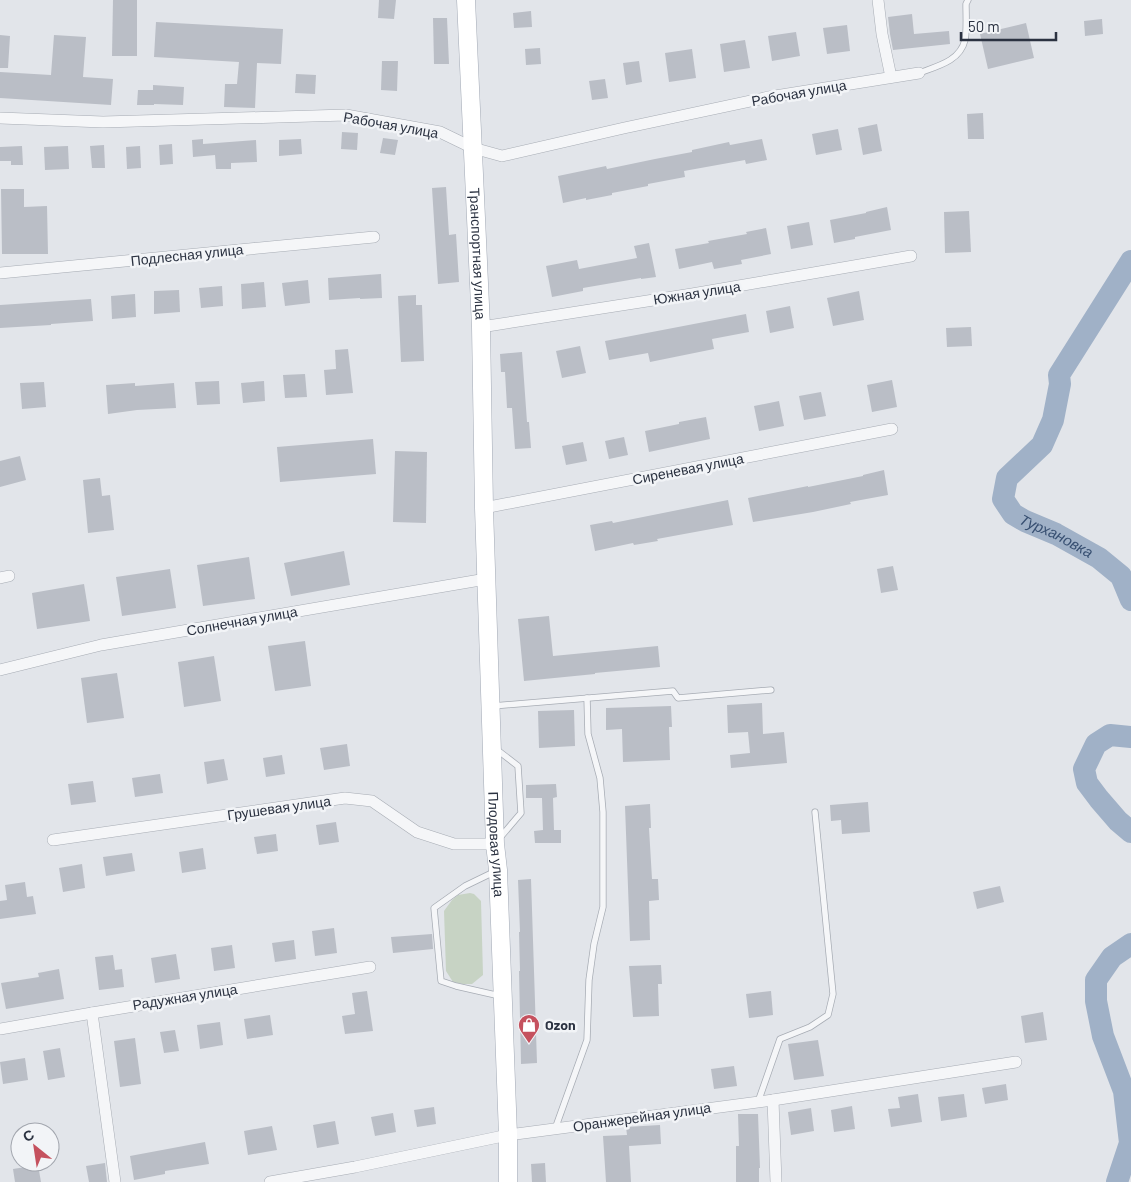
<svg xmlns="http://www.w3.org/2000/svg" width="1131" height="1182" font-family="Barlow,sans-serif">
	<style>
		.green { fill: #c7d3c4 }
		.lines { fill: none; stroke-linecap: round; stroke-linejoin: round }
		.river { stroke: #a0b1c7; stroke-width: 22 }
		.building { fill: #babec6 }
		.service-casing { stroke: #a7acb4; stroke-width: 7 }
		.minor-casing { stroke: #a7acb4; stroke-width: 12 }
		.primary-casing { stroke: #a2a9b5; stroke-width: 19 }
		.service { stroke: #f5f6f8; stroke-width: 5.5 }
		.minor { stroke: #f5f6f8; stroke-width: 11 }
		.primary { stroke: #fff; stroke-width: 18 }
		.labels { text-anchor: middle; stroke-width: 5; stroke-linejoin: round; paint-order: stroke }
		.street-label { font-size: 14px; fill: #2b3241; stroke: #f2f4f7 }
		.poi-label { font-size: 14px; font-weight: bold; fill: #2b3241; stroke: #f2f4f7; text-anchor: start }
		.water-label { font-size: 15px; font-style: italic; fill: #385072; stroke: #f2f4f7 }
	</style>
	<rect width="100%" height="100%" fill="#e2e5ea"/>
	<!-- green -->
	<polygon class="green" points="470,893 474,894 481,901 483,975 472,984 463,984 453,982 446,971 444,911 452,900 458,895"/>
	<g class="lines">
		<!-- river -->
		<g class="river">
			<path id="s1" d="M1131 261 1059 375 1060 384 1053 420 1042 445 1007 478 1003 499 1013 514 1025 521 1056 534 1099 558 1121 576 1131 600"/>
			<polyline points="1131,737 1110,735 1096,744 1084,769 1087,783 1099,799 1118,821 1131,832"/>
			<polyline points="1117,1182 1130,1143 1124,1091 1103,1036 1096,1001 1096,980 1112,957 1131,944"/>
		</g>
	</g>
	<!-- building -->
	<g class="building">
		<polygon points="113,0 137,0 137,56 112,56"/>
		<polygon points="379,0 396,0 394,19 378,18"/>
		<polygon points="531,11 532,27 514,28 513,13"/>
		<polygon points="912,14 914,34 949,31 950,44 893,50 890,34 888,17"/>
		<polygon points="433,18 447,18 449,64 434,64"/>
		<polygon points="1102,19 1103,34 1085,36 1084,21"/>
		<polygon points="156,22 283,29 281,64 257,63 255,108 224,107 225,84 237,84 239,62 154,57"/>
		<polygon points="1026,23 1034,58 988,69 980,34"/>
		<polygon points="847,25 850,51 827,54 823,28"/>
		<polygon points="796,32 800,56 772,61 768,36"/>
		<polygon points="0,35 10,36 8,68 0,68"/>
		<polygon points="54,35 86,37 83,77 113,79 111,105 0,98 0,72 51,75"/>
		<polygon points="745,40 750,68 724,72 720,44"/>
		<polygon points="540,48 541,64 526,65 525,49"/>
		<polygon points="692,49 696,78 669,82 665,53"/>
		<polygon points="382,61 398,61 397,91 381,90"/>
		<polygon points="639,61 642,82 626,85 623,63"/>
		<polygon points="296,74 316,75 315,94 295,93"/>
		<polygon points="605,79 608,98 592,100 589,81"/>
		<polygon points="153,85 184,87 183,105 154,104 154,105 137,105 138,90 153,90"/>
		<polygon points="983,113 984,139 968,139 967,114"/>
		<polygon points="877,124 882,151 863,155 858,128"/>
		<polygon points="838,129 842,150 816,155 812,134"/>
		<polygon points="342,132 358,133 357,150 341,149"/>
		<polygon points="383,138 398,140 395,155 380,153"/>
		<polygon points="203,139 203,144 256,140 257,162 231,163 231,169 216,169 215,155 193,157 192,140"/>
		<polygon points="301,139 302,154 279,156 279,140"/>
		<polygon points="762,139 767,160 746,164 745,160 684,171 685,177 648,184 648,186 612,193 612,195 586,200 586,198 563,203 558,176 606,166 607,169 655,159 692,152 692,150 729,142 730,145"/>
		<polygon points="172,144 173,164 160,165 159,145"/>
		<polygon points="104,145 105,168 92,168 90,146"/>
		<polygon points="22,146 23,165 11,165 11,161 0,161 0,147"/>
		<polygon points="68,146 69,169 45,170 44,147"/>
		<polygon points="140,146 141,168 127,169 126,147"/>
		<polygon points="446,187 449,235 456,234 459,282 438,284 432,188"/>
		<polygon points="1,189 24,189 24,207 47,206 48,254 2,254"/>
		<polygon points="887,207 891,230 855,237 855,239 834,243 830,220 866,213 866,212"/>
		<polygon points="969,211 971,252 945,253 944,212"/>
		<polygon points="809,222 813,245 791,249 787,226"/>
		<polygon points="766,228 771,254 741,260 742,264 714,269 712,262 679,269 675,249 709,243 708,241 747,234 746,232"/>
		<polygon points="649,243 656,277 641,279 641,278 583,288 583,291 552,297 546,266 577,260 579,269 637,258 634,246"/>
		<polygon points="381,274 382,298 360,299 360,298 329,300 328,278"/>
		<polygon points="308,280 310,303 285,306 282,283"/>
		<polygon points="264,282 266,307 242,309 241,284"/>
		<polygon points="222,286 223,306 201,308 199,288"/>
		<polygon points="179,290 180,312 154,314 154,291"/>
		<polygon points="859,291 864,320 833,326 827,298"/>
		<polygon points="135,294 136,317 112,319 111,296"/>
		<polygon points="416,295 416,305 422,305 424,361 401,362 398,296"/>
		<polygon points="91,299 93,321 51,324 51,325 0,328 0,305"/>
		<polygon points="790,306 794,328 770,333 766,311"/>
		<polygon points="746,314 749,332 712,339 714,349 650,362 648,353 609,360 605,341"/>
		<polygon points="971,327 972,346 947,347 946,328"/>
		<polygon points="580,346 586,373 562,378 556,351"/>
		<polygon points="348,349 353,393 326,395 324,370 336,369 335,350"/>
		<polygon points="522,352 527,422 529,422 531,448 515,449 512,408 507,408 505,372 501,372 500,354"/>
		<polygon points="305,374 307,397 285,398 283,375"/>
		<polygon points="892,380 897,407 872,412 867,385"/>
		<polygon points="219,381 220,404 197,405 195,382"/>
		<polygon points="264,381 265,401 243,403 241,383"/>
		<polygon points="44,382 46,407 22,409 20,383"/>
		<polygon points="135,383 135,386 174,383 176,408 137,410 108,414 106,385"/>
		<polygon points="821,392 826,416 804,420 799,396"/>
		<polygon points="779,401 784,426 759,431 754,406"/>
		<polygon points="706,417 710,439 649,452 645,431 679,424 679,422"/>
		<polygon points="624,437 628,455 609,459 605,441"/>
		<polygon points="373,439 376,474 280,482 277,447"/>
		<polygon points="583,442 587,461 566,465 562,446"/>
		<polygon points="395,451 427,452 426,523 393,522"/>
		<polygon points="20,456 26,480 0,487 0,461"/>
		<polygon points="884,470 888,495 850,502 851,504 813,512 753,522 748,498 808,486 808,487 863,476 863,475"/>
		<polygon points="100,478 102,496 110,495 114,530 88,533 83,480"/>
		<polygon points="728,500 733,525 657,539 658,541 634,545 633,543 595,551 590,525 612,521 613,523"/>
		<polygon points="344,551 350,585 291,596 284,563"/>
		<polygon points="249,557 255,599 203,606 197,565"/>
		<polygon points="893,566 898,590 881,593 877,569"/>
		<polygon points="170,569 176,608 122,616 116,577"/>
		<polygon points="84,584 90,621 37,629 32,593"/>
		<polygon points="549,616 553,656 658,646 660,667 595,673 595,674 524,681 518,619"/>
		<polygon points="305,641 311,686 275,691 268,646"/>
		<polygon points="214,656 221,701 184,707 178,662"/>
		<polygon points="117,673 124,718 87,723 81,678"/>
		<polygon points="762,703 763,734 784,732 787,763 731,768 730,755 750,753 748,732 728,733 727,705"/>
		<polygon points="671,706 672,727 669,727 670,760 623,762 622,729 606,730 606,708"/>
		<polygon points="574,710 575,746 539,748 538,711"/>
		<polygon points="347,744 350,766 324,770 320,748"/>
		<polygon points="282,755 285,774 266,777 263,758"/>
		<polygon points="224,759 228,780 207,784 204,762"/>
		<polygon points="160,774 163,793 135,797 132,778"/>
		<polygon points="93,781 96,802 71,805 68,784"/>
		<polygon points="556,784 557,797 553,798 554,830 561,830 561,843 535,843 534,831 543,830 542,798 526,798 526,785"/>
		<polygon points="868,802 870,832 842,834 841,820 831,821 830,805"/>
		<polygon points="650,804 651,828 649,828 652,879 658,879 659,900 649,901 650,940 630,941 625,806"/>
		<polygon points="336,822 339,842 319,845 316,825"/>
		<polygon points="276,834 278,851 257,854 254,837"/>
		<polygon points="203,848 206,869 182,873 179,852"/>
		<polygon points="132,853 135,871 106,876 103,857"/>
		<polygon points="82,864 85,888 63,892 59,868"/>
		<polygon points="531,879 537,1063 521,1064 519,971 520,971 519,932 520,932 518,880"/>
		<polygon points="25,882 27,897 33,896 36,914 0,919 0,901 7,900 5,885"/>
		<polygon points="1000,886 1004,902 977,909 973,892"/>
		<polygon points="334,928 337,953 315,956 312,931"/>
		<polygon points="432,934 433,949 393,953 391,937"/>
		<polygon points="294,940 296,959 275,962 272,943"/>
		<polygon points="232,945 235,968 214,971 211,948"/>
		<polygon points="176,954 180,979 155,983 151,958"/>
		<polygon points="113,955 115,970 122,969 124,987 99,990 95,957"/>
		<polygon points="661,965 662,984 658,984 659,1016 633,1017 629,966"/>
		<polygon points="59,969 64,999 6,1009 1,983 39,977 38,973"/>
		<polygon points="367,991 373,1031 345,1034 342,1016 355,1014 352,993"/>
		<polygon points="771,991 773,1015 749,1018 746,994"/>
		<polygon points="1043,1012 1047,1040 1025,1043 1021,1016"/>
		<polygon points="270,1015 273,1035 247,1039 244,1019"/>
		<polygon points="220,1022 223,1045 200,1049 197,1025"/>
		<polygon points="175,1030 179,1051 164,1053 160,1032"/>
		<polygon points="135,1038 141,1084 120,1087 114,1041"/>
		<polygon points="818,1040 824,1076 794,1080 788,1044"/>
		<polygon points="60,1048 65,1077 48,1080 43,1051"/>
		<polygon points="25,1058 28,1080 3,1084 0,1062"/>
		<polygon points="734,1066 737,1086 714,1089 711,1069"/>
		<polygon points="1006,1084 1008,1100 985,1104 982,1088"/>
		<polygon points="918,1094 922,1122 891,1127 888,1109 900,1108 898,1097"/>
		<polygon points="964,1094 967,1117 941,1121 938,1097"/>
		<polygon points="852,1106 855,1129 834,1132 831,1110"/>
		<polygon points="434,1107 436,1124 417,1127 414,1110"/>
		<polygon points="811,1108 814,1131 791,1135 788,1112"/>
		<polygon points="393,1113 396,1132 375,1136 371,1117"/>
		<polygon points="738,1114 758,1114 760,1168 759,1168 759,1182 736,1182 736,1146 739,1146"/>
		<polygon points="335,1121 339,1144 317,1148 313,1125"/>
		<polygon points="660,1125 661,1144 629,1146 631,1182 606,1182 603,1136 627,1135 626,1127"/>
		<polygon points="272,1126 277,1150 248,1155 244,1131"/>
		<polygon points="205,1142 209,1164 165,1171 165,1174 134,1180 130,1156"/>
		<polygon points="105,1163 107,1182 89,1182 86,1166"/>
		<polygon points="545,1163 546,1182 532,1182 531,1164"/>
		<polygon points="38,1165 41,1182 15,1182 13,1169"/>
	</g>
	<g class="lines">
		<!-- service casing -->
		<g class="service-casing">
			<g id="service">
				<path d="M919 73C938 66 960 61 965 40 967 31 966 14 966 4L968 0"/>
				<polyline points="493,706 673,691 678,698 771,690"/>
				<polyline points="496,749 518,766 521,813 498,840"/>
				<polyline points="496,871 465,886 434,908 441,981 456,986 500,996"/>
				<polyline points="758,1102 780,1039 810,1027 828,1015 833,994 815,812"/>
				<polyline points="555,1129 587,1040 589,980 594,944 603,907 603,812 600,778 588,734 587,698"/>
			</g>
		</g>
		<!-- minor casing -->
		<g class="minor-casing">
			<g id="minor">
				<polyline points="878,0 882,34 891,77"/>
				<polyline points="0,118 103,122 346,115 440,132 473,148 502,156 624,128 769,97 919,73"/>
				<polyline points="0,273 374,237"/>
				<polyline points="481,327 692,294 911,256"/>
				<polyline points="484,508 892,429"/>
				<polyline points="0,578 9,576"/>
				<polyline points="0,670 101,645 486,579"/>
				<polyline points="53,840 345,798 372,801 417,832 454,844 495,844"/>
				<polyline points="92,1013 115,1182"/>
				<polyline points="0,1029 92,1013 370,967"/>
				<polyline points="773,1100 776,1182"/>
				<polyline points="270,1182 355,1167 508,1135 773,1100 1016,1062"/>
			</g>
		</g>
		<!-- primary casing -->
		<g class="primary-casing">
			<g id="primary">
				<path id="s2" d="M466 0 481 327 484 508 495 844 498 870 508 1135V1182"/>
			</g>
		</g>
		<!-- service -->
		<use href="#service" class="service"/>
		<!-- minor -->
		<use href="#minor" class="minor"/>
		<!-- primary -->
		<use href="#primary" class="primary"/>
	</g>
	<!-- icons -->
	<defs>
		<g id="shop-pin" transform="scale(1.125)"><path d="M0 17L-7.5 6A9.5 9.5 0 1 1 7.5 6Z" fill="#c5515e" stroke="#f2f4f7"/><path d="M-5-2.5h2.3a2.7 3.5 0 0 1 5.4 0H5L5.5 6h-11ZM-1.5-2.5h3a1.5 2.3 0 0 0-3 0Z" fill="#fff"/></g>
	</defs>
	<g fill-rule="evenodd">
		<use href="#shop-pin" x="529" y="1025"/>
	</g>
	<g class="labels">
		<!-- street labels -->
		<g class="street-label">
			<text transform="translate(799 93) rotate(-10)" y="5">Рабочая улица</text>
			<text transform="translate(391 125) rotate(10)" y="5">Рабочая улица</text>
			<text dy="5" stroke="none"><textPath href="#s2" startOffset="254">Транспортная улица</textPath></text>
			<text transform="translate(187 255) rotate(-6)" y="5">Подлесная улица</text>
			<text transform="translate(697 293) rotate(-9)" y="5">Южная улица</text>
			<text transform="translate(688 469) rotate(-11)" y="5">Сиреневая улица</text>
			<text transform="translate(242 621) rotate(-10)" y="5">Солнечная улица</text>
			<text transform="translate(279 808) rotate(-8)" y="5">Грушевая улица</text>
			<text dy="5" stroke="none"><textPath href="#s2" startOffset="845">Плодовая улица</textPath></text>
			<text transform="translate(185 997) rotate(-9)" y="5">Радужная улица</text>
			<text transform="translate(642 1117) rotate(-8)" y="5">Оранжерейная улица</text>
		</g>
		<!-- poi labels -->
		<g class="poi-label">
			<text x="545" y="1030">Ozon</text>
		</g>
		<!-- water labels -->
		<g class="water-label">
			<text dy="5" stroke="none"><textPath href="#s1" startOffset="344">Турхановка</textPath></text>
		</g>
	</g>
	<!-- north arrow -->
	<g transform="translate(35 1147) rotate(330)"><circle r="24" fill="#f2f4f7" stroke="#a2a6ae"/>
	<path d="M0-4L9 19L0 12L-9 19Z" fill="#c5515e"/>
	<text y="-8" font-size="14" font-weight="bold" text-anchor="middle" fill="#2b3241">С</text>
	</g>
	<!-- scale -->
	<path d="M961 32v8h95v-8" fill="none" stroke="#2b3241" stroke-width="2.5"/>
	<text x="968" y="32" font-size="15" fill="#2b3241" stroke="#f2f4f7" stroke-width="4" paint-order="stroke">50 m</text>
</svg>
